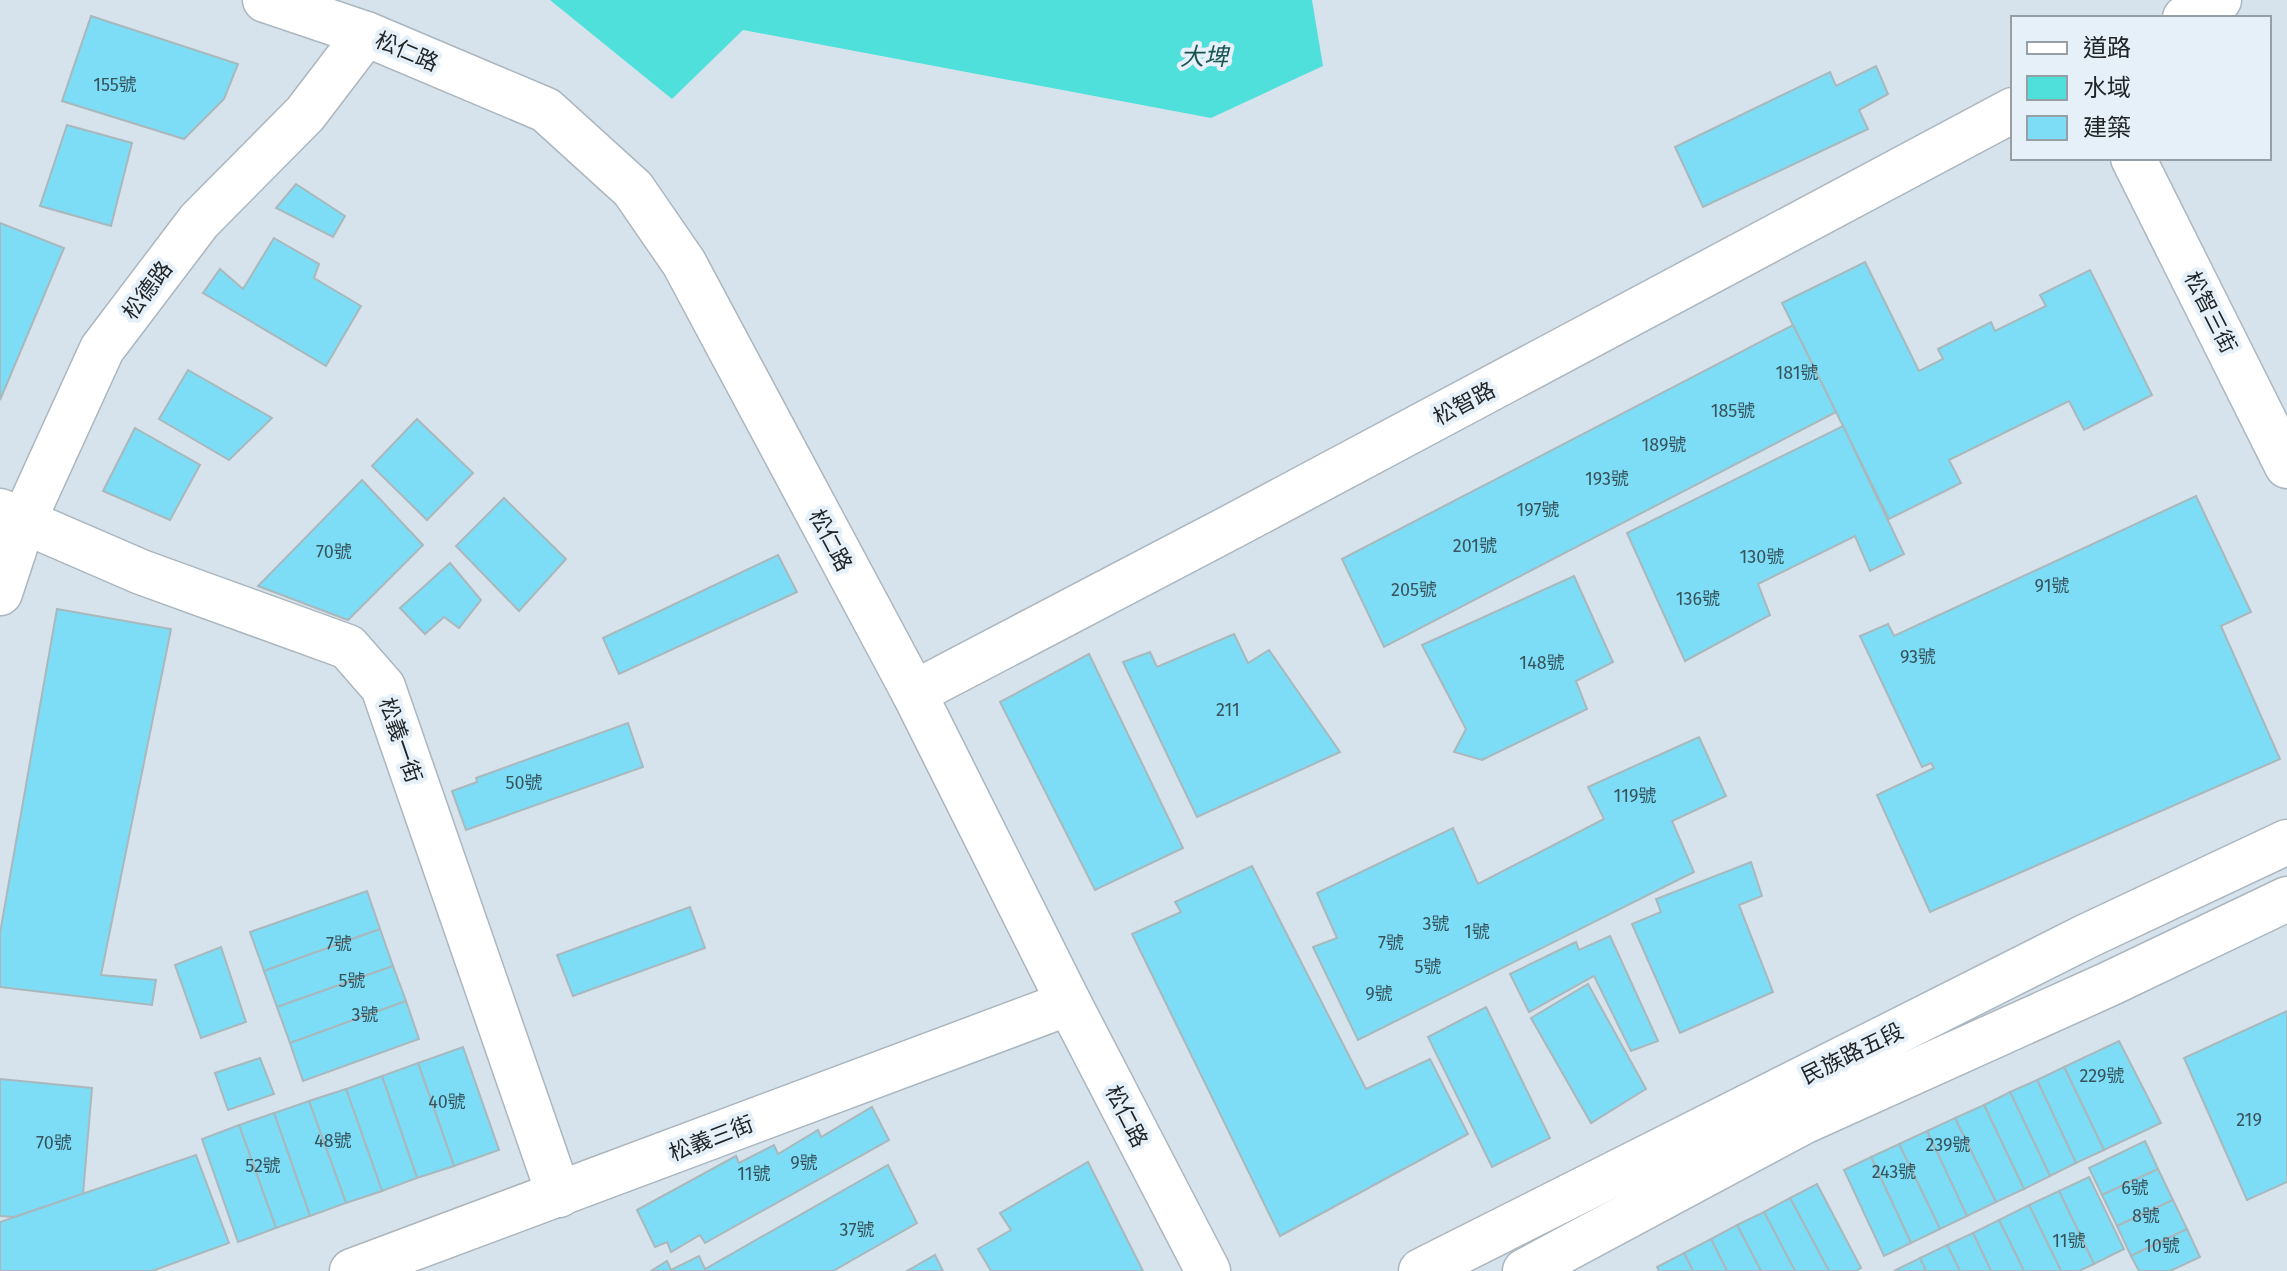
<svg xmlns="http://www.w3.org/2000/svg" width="2287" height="1271" font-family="'Fira Sans','Noto Sans TC',sans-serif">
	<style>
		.water { fill: #50e0dc }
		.building { fill: #7dddf6; stroke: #a9b8bc; stroke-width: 2 }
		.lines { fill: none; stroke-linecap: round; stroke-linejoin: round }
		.minor-casing { stroke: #abb6bf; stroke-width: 47 }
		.secondary-casing { stroke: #abb6bf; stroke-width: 47 }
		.minor { stroke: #fff; stroke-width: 44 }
		.secondary { stroke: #fff; stroke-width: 44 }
		.labels { text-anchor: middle; stroke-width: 8; stroke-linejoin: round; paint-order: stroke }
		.number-label { font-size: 18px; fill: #37535c }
		.street-label { font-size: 22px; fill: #202528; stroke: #e5f0f9 }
		.water-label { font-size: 24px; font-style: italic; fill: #175452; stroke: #e5f0f9 }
	</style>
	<rect width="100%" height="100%" fill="#d7e3ec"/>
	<!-- water -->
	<polygon class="water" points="550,0 1312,0 1323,66 1211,118 743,30 672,99"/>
	<!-- building -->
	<g class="building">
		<polygon points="91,16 238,64 224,99 184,139 62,101"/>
		<polygon points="1876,66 1888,94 1859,110 1868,129 1703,207 1675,147 1830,72 1836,86"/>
		<polygon points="67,125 132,143 111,226 40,206"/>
		<polygon points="296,184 345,216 333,237 276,208"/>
		<polygon points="0,223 64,248 0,400"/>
		<polygon points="274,238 319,264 314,278 361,306 326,366 203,293 220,269 243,289"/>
		<polygon points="1865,262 1919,371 1943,359 1938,349 1991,322 1995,331 2046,306 2040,295 2090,270 2152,395 2084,430 2069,401 1949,460 1961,483 1889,519 1782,303"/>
		<polygon points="1793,325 1836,412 1384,647 1342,559"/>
		<polygon points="188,370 272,418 229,460 159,419"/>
		<polygon points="417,419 473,473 427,520 372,466"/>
		<polygon points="1843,426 1904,554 1870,571 1855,536 1758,584 1770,615 1685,661 1627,533"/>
		<polygon points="135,428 200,465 170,520 103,491"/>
		<polygon points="362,480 423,545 348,620 258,586"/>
		<polygon points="2196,496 2251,612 2221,626 2280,759 1930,912 1877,795 1934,768 1931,763 1922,767 1860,636 1888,624 1894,636"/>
		<polygon points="504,498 566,559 519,611 456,546"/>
		<polygon points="778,555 797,592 619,674 603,638"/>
		<polygon points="450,563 481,600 459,628 444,617 425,634 400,608"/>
		<polygon points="1574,576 1613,662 1576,681 1587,709 1482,760 1454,752 1466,729 1422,645"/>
		<polygon points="57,609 171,629 101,975 156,980 152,1005 0,987 0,933"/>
		<polygon points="1234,634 1248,663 1269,650 1340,752 1197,817 1123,662 1150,652 1157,667"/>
		<polygon points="1089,654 1183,848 1095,890 1000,702"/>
		<polygon points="628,723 643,767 466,830 452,791 477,782 476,778"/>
		<polygon points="1699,737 1726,796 1672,821 1694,872 1358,1040 1313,947 1337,938 1317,893 1453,828 1478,884 1604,819 1588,787"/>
		<polygon points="1751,862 1762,896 1739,905 1773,992 1680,1033 1632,924 1661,912 1656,899"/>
		<polygon points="1252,866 1366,1089 1430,1059 1468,1134 1280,1236 1132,934 1181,912 1175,902"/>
		<polygon points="367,891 380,929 264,971 250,932"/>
		<polygon points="690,907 705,948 573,996 557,955"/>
		<polygon points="380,929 393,966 277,1007 264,971"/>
		<polygon points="1610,936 1658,1041 1631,1051 1594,976 1529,1012 1510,974 1576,942 1579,950"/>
		<polygon points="221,947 246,1022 201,1038 175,965"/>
		<polygon points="393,966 406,1001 290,1043 277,1007"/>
		<polygon points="1588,984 1646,1089 1591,1123 1531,1018"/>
		<polygon points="406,1001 419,1039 303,1081 290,1043"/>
		<polygon points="1486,1007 1550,1138 1492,1167 1428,1037"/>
		<polygon points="2287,1011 2287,1182 2247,1200 2184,1058"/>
		<polygon points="2119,1041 2161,1123 2104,1150 2064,1067"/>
		<polygon points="463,1047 499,1150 454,1166 418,1063"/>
		<polygon points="260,1058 274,1094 228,1110 215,1073"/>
		<polygon points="418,1063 454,1166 417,1178 382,1076"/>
		<polygon points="2064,1067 2104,1150 2076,1163 2037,1080"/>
		<polygon points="382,1076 417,1178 382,1191 346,1089"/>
		<polygon points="0,1079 92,1088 83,1194 14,1217 0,1216"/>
		<polygon points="2037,1080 2076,1163 2050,1176 2010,1092"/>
		<polygon points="346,1089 382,1191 346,1203 309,1101"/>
		<polygon points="2010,1092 2050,1176 2024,1189 1984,1105"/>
		<polygon points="309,1101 346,1203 310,1216 274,1113"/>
		<polygon points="1984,1105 2024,1189 1996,1202 1955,1118"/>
		<polygon points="872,1107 889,1140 705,1243 700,1235 671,1252 667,1242 655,1247 637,1210 736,1156 739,1163 774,1145 778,1154 818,1130 821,1137"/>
		<polygon points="274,1113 310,1216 276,1228 239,1125"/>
		<polygon points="1955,1118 1996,1202 1967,1216 1927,1131"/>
		<polygon points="239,1125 276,1228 238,1242 202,1139"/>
		<polygon points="1927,1131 1967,1216 1940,1229 1899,1144"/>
		<polygon points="2145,1141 2158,1169 2102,1195 2089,1168"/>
		<polygon points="1899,1144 1940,1229 1911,1243 1871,1157"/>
		<polygon points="196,1155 229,1243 152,1271 0,1271 0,1222"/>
		<polygon points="1871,1157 1911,1243 1884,1256 1844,1170"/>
		<polygon points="1088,1162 1143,1271 991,1271 978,1249 1011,1230 1000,1213"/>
		<polygon points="888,1165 917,1223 833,1271 651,1271 667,1261 671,1270 699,1256 705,1269"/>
		<polygon points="2158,1169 2173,1200 2117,1226 2102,1195"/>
		<polygon points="2089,1177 2124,1249 2094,1264 2059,1191"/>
		<polygon points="1817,1184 1861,1268 1856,1271 1829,1271 1790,1198"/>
		<polygon points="2059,1191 2094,1264 2079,1271 2061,1271 2029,1205"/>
		<polygon points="1790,1198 1829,1271 1795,1271 1764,1212"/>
		<polygon points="2173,1200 2187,1229 2131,1256 2117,1226"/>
		<polygon points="2029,1205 2061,1271 2024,1271 1999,1220"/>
		<polygon points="1764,1212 1795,1271 1761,1271 1737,1225"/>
		<polygon points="1999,1220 2024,1271 1991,1271 1973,1233"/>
		<polygon points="1737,1225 1761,1271 1727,1271 1711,1239"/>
		<polygon points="2187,1229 2200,1257 2170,1271 2139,1271 2131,1256"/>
		<polygon points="1973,1233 1991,1271 1960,1271 1947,1245"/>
		<polygon points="1711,1239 1727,1271 1693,1271 1684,1253"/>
		<polygon points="1947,1245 1960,1271 1926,1271 1920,1258"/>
		<polygon points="1684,1253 1693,1271 1659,1271 1657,1267"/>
		<polygon points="935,1255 943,1271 907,1271"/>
		<polygon points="1920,1258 1926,1271 1894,1271"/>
	</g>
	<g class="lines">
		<!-- minor casing -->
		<g class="minor-casing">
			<g id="minor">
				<polyline points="265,0 366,34 546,110 633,189 684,263 914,693 1069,1003 1208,1271"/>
				<polyline points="2185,18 2219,0"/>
				<polyline points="2133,158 2287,466"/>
				<polyline points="0,511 141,572 348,647 383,687 559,1195"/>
				<polyline points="0,593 24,520 102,349 199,221 305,114 366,34"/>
				<polyline points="914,693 1233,526 2013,110"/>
				<polyline points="352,1271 1069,1003"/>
			</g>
		</g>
		<!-- secondary casing -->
		<g class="secondary-casing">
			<g id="secondary">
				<polyline points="1421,1271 2087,936 2287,842"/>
				<polyline points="1525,1271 1803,1122 2109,984 2287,899"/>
			</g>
		</g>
		<!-- minor -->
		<use href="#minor" class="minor"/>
		<!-- secondary -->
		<use href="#secondary" class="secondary"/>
	</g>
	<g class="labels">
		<!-- number labels -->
		<g class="number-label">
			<text x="115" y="91">155號</text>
			<text x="1797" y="379">181號</text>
			<text x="1733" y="417">185號</text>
			<text x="1664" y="451">189號</text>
			<text x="1607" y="485">193號</text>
			<text x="1538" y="516">197號</text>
			<text x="1475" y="552">201號</text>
			<text x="334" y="558">70號</text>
			<text x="1762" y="563">130號</text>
			<text x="2052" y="592">91號</text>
			<text x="1414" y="596">205號</text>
			<text x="1698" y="605">136號</text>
			<text x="1918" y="663">93號</text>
			<text x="1542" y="669">148號</text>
			<text x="1228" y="716">211</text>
			<text x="524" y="789">50號</text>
			<text x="1635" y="802">119號</text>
			<text x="1436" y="930">3號</text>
			<text x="1477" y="938">1號</text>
			<text x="1391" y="949">7號</text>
			<text x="339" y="950">7號</text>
			<text x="1428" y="973">5號</text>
			<text x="352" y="987">5號</text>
			<text x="1379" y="1000">9號</text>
			<text x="365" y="1021">3號</text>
			<text x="2102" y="1082">229號</text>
			<text x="447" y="1108">40號</text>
			<text x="2249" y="1126">219</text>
			<text x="333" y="1147">48號</text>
			<text x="54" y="1149">70號</text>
			<text x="1948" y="1151">239號</text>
			<text x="804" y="1169">9號</text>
			<text x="263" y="1172">52號</text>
			<text x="1894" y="1178">243號</text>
			<text x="754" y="1180">11號</text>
			<text x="2135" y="1194">6號</text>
			<text x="2146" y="1222">8號</text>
			<text x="857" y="1236">37號</text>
			<text x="2069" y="1247">11號</text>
			<text x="2162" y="1252">10號</text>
		</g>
		<!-- street labels -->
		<g class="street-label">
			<text transform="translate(407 51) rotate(23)" y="8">松仁路</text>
			<text transform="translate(147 290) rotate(-53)" y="8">松德路</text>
			<text transform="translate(2211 312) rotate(63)" y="8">松智三街</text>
			<text transform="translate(1464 403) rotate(-28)" y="8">松智路</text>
			<text transform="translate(831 540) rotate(62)" y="8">松仁路</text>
			<text transform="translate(401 740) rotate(71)" y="8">松義一街</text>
			<text transform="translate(1852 1053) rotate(-26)" y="8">民族路五段</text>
			<text transform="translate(1127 1116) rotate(63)" y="8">松仁路</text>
			<text transform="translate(711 1138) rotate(-21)" y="8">松義三街</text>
		</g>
		<!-- water labels -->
		<g class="water-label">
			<text x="1204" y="65">大埤</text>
		</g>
	</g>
	<!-- legend -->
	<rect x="2011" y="16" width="260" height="144" fill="#e5f0f9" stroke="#969fa5" stroke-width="2"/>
	<rect x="2027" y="42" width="40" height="12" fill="#ffffff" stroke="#969fa5" stroke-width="2"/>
	<text x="2083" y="56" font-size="24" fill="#202528">道路</text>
	<rect x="2027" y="76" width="40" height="24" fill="#50e0dc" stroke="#969fa5" stroke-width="2"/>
	<text x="2083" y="96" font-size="24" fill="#202528">水域</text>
	<rect x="2027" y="116" width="40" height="24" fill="#7dddf6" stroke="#969fa5" stroke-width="2"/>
	<text x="2083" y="136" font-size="24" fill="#202528">建築</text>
</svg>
